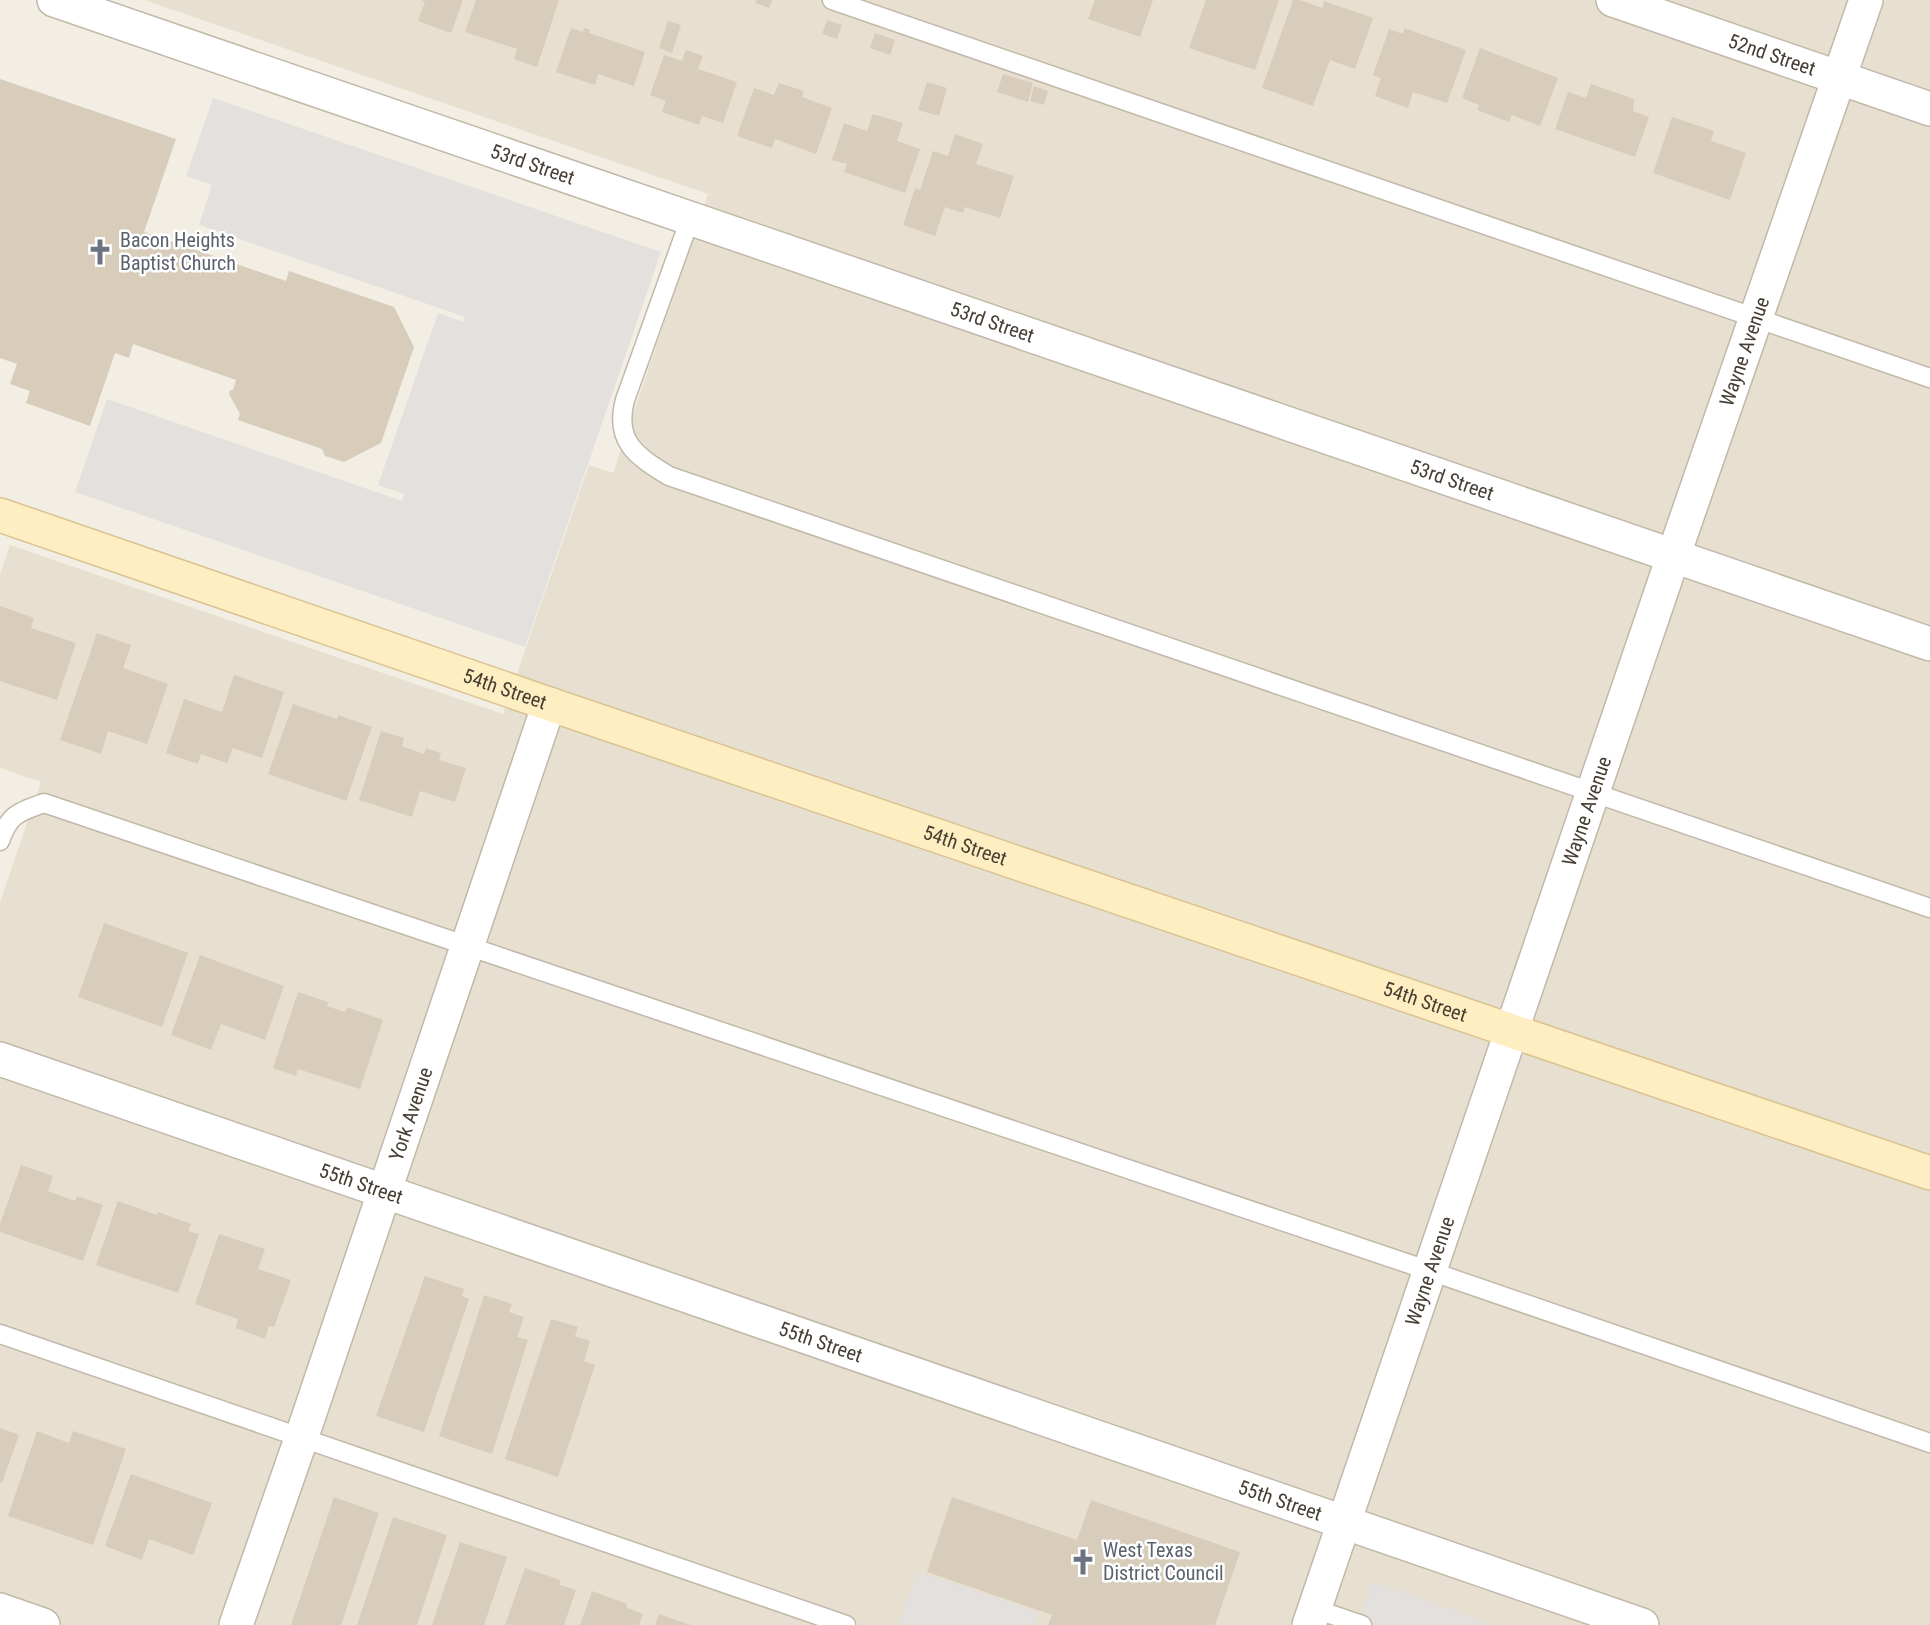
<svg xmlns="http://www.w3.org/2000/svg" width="1930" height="1625" font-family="'Roboto Condensed',sans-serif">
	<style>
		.residential { fill: #e7e0d1 }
		.parking { fill: #e3e0dd }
		.building { fill: #d8ccbb }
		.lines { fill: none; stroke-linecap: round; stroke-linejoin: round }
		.lane-casing { stroke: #c2b8a9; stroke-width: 21 }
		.street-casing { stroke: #c2b8a9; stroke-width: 36 }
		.secondary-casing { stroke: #dac392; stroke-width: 36 }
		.lane { stroke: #fff; stroke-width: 18 }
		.street { stroke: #fff; stroke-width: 33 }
		.secondary { stroke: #ffeec2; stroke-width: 33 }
		.labels { text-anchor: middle; stroke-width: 5; stroke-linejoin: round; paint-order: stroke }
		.street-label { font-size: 20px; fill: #463e33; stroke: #fff }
		.worship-label { font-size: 20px; fill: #5b616d; stroke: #fff; text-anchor: start }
	</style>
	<rect width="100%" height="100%" fill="#f3eee4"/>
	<!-- residential -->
	<polygon class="residential" points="144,0 1930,0 1930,1625 0,1625 0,902 41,782 0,768 0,574 10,545 503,714 589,465 613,473 708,194"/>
	<!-- parking -->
	<g class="parking">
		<polygon points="213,98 661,252 525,647 75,492 107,399 402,501 404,494 378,485 438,313 463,322 465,317 199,225 212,185 186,176"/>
		<polygon points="917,1571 1039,1613 1035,1625 898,1625"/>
		<polygon points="1372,1582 1497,1625 1357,1625"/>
	</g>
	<!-- building -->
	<g class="building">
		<polygon points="420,0 463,0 451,33 418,21 425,2"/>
		<polygon points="476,0 559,0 537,67 514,59 517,49 465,32"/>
		<polygon points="757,0 772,0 769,8 755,3"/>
		<polygon points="1095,0 1153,0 1140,37 1088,19"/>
		<polygon points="1206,0 1279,0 1255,70 1189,48"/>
		<polygon points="1293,0 1300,0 1322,8 1324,1 1373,18 1355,69 1330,60 1313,106 1262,88"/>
		<polygon points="827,20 842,25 837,39 822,34"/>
		<polygon points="668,21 681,25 672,53 659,48"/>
		<polygon points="571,28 583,32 584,28 590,30 589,33 645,52 634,86 598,74 595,85 556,72"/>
		<polygon points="1404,28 1466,50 1447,103 1413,92 1408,108 1375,96 1381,78 1373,75 1389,29 1403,34"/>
		<polygon points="875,33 895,40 890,55 870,48"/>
		<polygon points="1480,48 1558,78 1540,126 1512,115 1509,122 1477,110 1479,105 1462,98"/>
		<polygon points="686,50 703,56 698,69 737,82 723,123 702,116 699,125 662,112 666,101 650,95 664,55 682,61"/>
		<polygon points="1003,74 1033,83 1028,102 997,92"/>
		<polygon points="0,79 176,139 144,232 286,281 289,271 394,307 414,347 381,443 344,462 325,456 322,449 238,420 240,414 229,394 230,390 233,390 236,380 133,344 129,358 115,353 90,426 26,403 30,391 10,384 17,364 0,358"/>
		<polygon points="927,82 947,88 939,116 918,110"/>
		<polygon points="779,83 804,91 802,97 832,108 816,154 775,139 772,148 737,136 754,88 774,95"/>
		<polygon points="1591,84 1634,99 1633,111 1649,117 1635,157 1555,129 1568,92 1586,98"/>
		<polygon points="1034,86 1048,91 1044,105 1030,101"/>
		<polygon points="873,114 903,123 897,141 920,149 905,193 844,172 847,164 832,160 844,123 867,131"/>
		<polygon points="1672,117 1714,131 1711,141 1746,153 1730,200 1653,173"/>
		<polygon points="955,134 983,144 976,164 1014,176 1000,218 965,207 963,213 945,207 935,236 903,225 915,188 920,190 933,151 948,156"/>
		<polygon points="0,606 34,618 31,628 76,643 57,700 0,681"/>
		<polygon points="97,633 131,645 123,668 168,684 147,744 108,731 101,754 60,740"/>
		<polygon points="234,675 284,692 262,758 233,748 227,763 201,754 198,764 166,753 184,699 222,712"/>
		<polygon points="293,704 337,719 338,715 372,727 346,801 268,774"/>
		<polygon points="381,731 404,738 402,746 424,754 426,748 441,753 439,760 466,768 455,802 420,791 412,817 359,800"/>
		<polygon points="104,923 188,953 162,1027 78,997"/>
		<polygon points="200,955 284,986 265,1040 221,1024 211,1050 171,1035"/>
		<polygon points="298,992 328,1002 327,1006 345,1012 347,1007 383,1020 360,1089 298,1069 296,1076 273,1068"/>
		<polygon points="21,1165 53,1176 48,1191 75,1201 77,1196 103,1205 83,1261 0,1232 0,1224"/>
		<polygon points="118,1201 157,1215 158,1212 191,1224 188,1231 199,1234 178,1293 96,1265"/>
		<polygon points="219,1234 265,1249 258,1269 291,1280 274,1327 269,1326 265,1339 236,1328 238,1319 195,1304"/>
		<polygon points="425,1276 464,1289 462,1296 469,1299 424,1432 376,1416"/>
		<polygon points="484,1295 512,1304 509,1312 524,1317 517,1337 528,1340 492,1454 439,1436"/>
		<polygon points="551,1319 578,1327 575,1336 590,1341 584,1361 595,1365 558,1477 505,1459"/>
		<polygon points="0,1428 19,1435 2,1483 0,1482"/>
		<polygon points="37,1431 69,1443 73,1431 126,1449 93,1545 8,1516"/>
		<polygon points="131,1474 212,1503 193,1555 149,1539 142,1560 105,1546"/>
		<polygon points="334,1497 379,1513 341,1625 291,1625"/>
		<polygon points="952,1497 1077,1540 1091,1500 1240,1552 1215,1625 1048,1625 1052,1615 927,1572"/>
		<polygon points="393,1517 447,1535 417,1625 357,1625"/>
		<polygon points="460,1542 507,1557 484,1625 432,1625"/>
		<polygon points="525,1568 560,1580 560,1585 576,1590 564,1625 505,1625"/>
		<polygon points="592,1591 627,1604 627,1608 643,1614 639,1625 580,1625"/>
		<polygon points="659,1614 691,1625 655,1625"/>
	</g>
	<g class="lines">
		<!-- lane casing -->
		<g class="lane-casing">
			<g id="lane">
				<polyline points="832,0 1930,378"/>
				<path d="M690 219 625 400C614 441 636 456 669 476L1930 908"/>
				<path d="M0 841C9 814 19 812 44 803L1430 1271 1930 1443"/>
				<polyline points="0,1334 846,1625"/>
				<polyline points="1315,1609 1362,1625"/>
			</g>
		</g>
		<!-- street casing -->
		<g class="street-casing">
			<g id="street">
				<path id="s1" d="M54 0 1930 644"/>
				<path id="s2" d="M1613 0 1930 109"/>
				<path id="s3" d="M0 1059 1642 1625"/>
				<polyline points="0,1610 43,1625"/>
				<path id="s4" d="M236 1625 301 1439 549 704"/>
				<path id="s5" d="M1309 1625 1673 557 1866 0"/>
			</g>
		</g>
		<!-- secondary casing -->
		<g class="secondary-casing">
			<g id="secondary">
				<path id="s6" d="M0 515 549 704 1930 1173"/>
			</g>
		</g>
		<!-- lane -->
		<use href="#lane" class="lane"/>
		<!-- street -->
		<use href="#street" class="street"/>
		<!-- secondary -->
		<use href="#secondary" class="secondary"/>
	</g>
	<!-- icons -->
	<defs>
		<g id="church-bare" transform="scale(2.07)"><path d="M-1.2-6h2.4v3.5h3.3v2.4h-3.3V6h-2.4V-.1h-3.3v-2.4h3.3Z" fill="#6b7280" stroke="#fff" stroke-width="2.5" paint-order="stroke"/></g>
	</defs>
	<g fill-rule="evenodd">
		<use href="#church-bare" x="100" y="252"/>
		<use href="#church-bare" x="1083" y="1562"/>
	</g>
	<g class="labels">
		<!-- street labels -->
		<g class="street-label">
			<text dy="7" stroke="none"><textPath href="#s2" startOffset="168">52nd Street</textPath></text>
			<text dy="7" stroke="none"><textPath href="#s1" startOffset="506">53rd Street</textPath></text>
			<text dy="7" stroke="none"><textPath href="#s1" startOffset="992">53rd Street</textPath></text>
			<text dy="7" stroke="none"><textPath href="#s5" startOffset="1346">Wayne Avenue</textPath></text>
			<text dy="7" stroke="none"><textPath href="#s1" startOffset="1478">53rd Street</textPath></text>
			<text dy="7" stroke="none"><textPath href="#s6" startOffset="534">54th Street</textPath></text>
			<text dy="7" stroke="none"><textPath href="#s5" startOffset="860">Wayne Avenue</textPath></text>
			<text dy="7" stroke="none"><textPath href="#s6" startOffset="1020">54th Street</textPath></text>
			<text dy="7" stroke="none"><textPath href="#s6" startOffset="1506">54th Street</textPath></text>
			<text dy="7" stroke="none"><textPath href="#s4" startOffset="540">York Avenue</textPath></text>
			<text dy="7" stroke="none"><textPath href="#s3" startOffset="382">55th Street</textPath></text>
			<text dy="7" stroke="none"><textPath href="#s5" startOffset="374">Wayne Avenue</textPath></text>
			<text dy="7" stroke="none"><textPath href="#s3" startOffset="868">55th Street</textPath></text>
			<text dy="7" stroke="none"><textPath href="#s3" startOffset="1354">55th Street</textPath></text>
		</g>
		<!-- worship labels -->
		<g class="worship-label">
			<text x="120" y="247">Bacon Heights<tspan x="120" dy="23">Baptist Church</tspan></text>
			<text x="1103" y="1557">West Texas<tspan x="1103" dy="23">District Council</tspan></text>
		</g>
	</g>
</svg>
